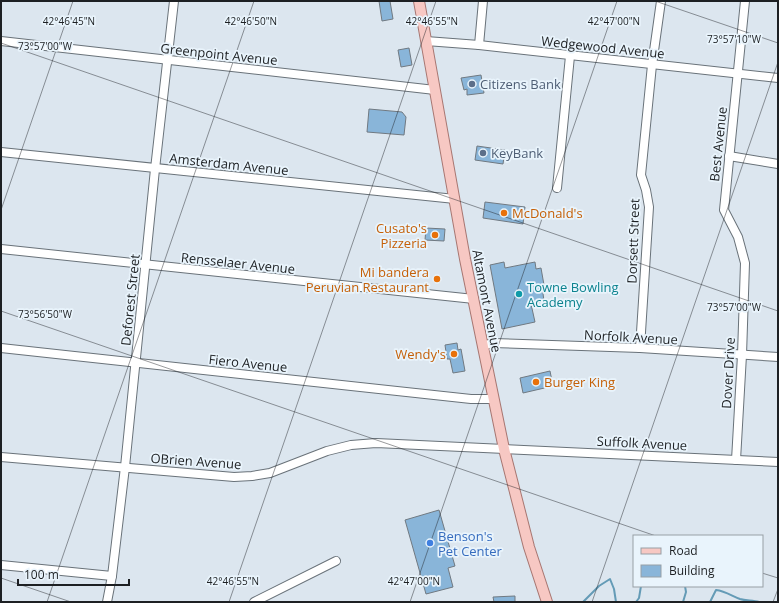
<svg xmlns="http://www.w3.org/2000/svg" width="779" height="603" font-family="'Open Sans',sans-serif">
	<style>
		.lines { fill: none; stroke-linecap: round; stroke-linejoin: round }
		.stream { stroke: #649bb6; stroke-width: 2 }
		.building { fill: #89b5d9; stroke: #707981 }
		.minor-casing { stroke: #697279; stroke-width: 10 }
		.major-casing { stroke: #a77671; stroke-width: 12 }
		.minor { stroke: #fff; stroke-width: 8 }
		.major { stroke: #f7c8c3; stroke-width: 10 }
		.ticks { fill: none; stroke: #1d2023; stroke-width: 1; stroke-opacity: 0.45 }
		.service-dot { fill: #5c6f8a; stroke: #e9f4fc; stroke-width: 1.5 }
		.food-dot { fill: #e8710a; stroke: #e9f4fc; stroke-width: 1.5 }
		.culture-dot { fill: #0f9aa8; stroke: #e9f4fc; stroke-width: 1.5 }
		.shop-dot { fill: #3f7fe0; stroke: #e9f4fc; stroke-width: 1.5 }
		.labels { text-anchor: middle; stroke-width: 3.5; stroke-linejoin: round; paint-order: stroke }
		.street-label { font-size: 13px; fill: #1d2023; stroke: #e9f4fc }
		.service-label { font-size: 13px; fill: #4e5e75; stroke: #e9f4fc; text-anchor: start }
		.food-label { font-size: 13px; fill: #c56008; stroke: #e9f4fc; text-anchor: end }
		.culture-label { font-size: 13px; fill: #0d838f; stroke: #e9f4fc; text-anchor: start }
		.shop-label { font-size: 13px; fill: #366cbe; stroke: #e9f4fc; text-anchor: start }
		.ticks-label { font-size: 10px; text-anchor: middle; fill: #1d2023; stroke: #e9f4fc; stroke-width: 3.5; stroke-linejoin: round; paint-order: stroke }
	</style>
	<rect width="100%" height="100%" fill="#dce6ef"/>
	<g class="lines">
		<!-- stream -->
		<g class="stream">
			<polyline points="583,602 599,586 610,579 614,589 616,602"/>
			<polyline points="636,602 639,598 641,586"/>
			<polyline points="683,602 686,592 685,586"/>
			<path d="M710 602 716 590C725 591 732 596 740 599 746 601 753 600 759 602"/>
		</g>
	</g>
	<!-- building -->
	<g class="building">
		<polygon points="379,1 390,1 393,19 382,21"/>
		<polygon points="409,48 412,65 401,67 398,50"/>
		<polygon points="481,75 484,93 467,95 467,89 464,90 461,78"/>
		<polygon points="369,109 402,112 406,117 404,135 367,132"/>
		<polygon points="477,146 505,150 503,164 475,160"/>
		<polygon points="485,202 525,207 523,224 483,218"/>
		<polygon points="426,228 445,229 444,241 425,240"/>
		<polygon points="504,262 505,268 535,262 536,269 541,268 544,285 542,286 544,301 531,304 535,322 502,329 490,265"/>
		<polygon points="457,343 458,350 461,349 465,371 453,373 450,359 447,359 445,345"/>
		<polygon points="550,371 553,386 523,393 520,378"/>
		<polygon points="439,510 455,566 448,568 453,587 426,594 405,520"/>
		<polygon points="515,596 515,602 494,602 493,597"/>
	</g>
	<g class="lines">
		<!-- minor casing -->
		<g class="minor-casing">
			<g id="minor">
				<polyline points="1,41 435,90"/>
				<polyline points="426,41 479,45 778,78"/>
				<polyline points="479,45 483,1"/>
				<polyline points="1,152 455,199"/>
				<polyline points="729,156 778,164"/>
				<polyline points="557,188 570,56"/>
				<polyline points="1,249 474,299"/>
				<polyline points="483,346 492,343 640,348 778,357"/>
				<polyline points="1,348 471,399 493,399"/>
				<polyline points="640,348 649,207 646,190 641,175 652,65 661,1"/>
				<polyline points="1,457 234,477 252,476 270,473 327,451 351,445 376,443 778,462"/>
				<polyline points="736,460 742,355 745,263 738,237 724,210 745,1"/>
				<polyline points="1,565 112,576"/>
				<polyline points="107,602 112,576 125,467 155,169 174,1"/>
				<polyline points="254,602 336,561"/>
			</g>
		</g>
		<!-- major casing -->
		<g class="major-casing">
			<polyline id="major" points="419,1 465,259 504,449 529,547 547,602"/>
		</g>
		<!-- minor -->
		<use href="#minor" class="minor"/>
		<!-- major -->
		<use href="#major" class="major"/>
	</g>
	<!-- ticks -->
	<path class="ticks" d="M655 1 778 43M1 43 778 311M1 210 73 1M1 311 656 536M762 573 778 578M1 578 71 602M47 602 254 1M229 602 436 1M410 602 617 1M592 602 778 62M773 602 778 589"/>
	<!-- markers -->
	<g class="service-dot">
		<circle cx="472" cy="84" r="4"/>
		<circle cx="483" cy="153" r="4"/>
	</g>
	<g class="food-dot">
		<circle cx="504" cy="213" r="4"/>
		<circle cx="435" cy="235" r="4"/>
		<circle cx="437" cy="279" r="4"/>
		<circle cx="454" cy="354" r="4"/>
		<circle cx="536" cy="382" r="4"/>
	</g>
	<circle class="culture-dot" cx="519" cy="294" r="4"/>
	<circle class="shop-dot" cx="430" cy="543" r="4"/>
	<g class="labels">
		<!-- street labels -->
		<g class="street-label">
			<text transform="translate(603 47) rotate(6)" y="5">Wedgewood Avenue</text>
			<text transform="translate(219 54) rotate(6)" y="5">Greenpoint Avenue</text>
			<text transform="translate(718 144) rotate(-84)" y="5">Best Avenue</text>
			<text transform="translate(229 164) rotate(6)" y="5">Amsterdam Avenue</text>
			<text transform="translate(633 241) rotate(-88)" y="5">Dorsett Street</text>
			<text transform="translate(238 263) rotate(6)" y="5">Rensselaer Avenue</text>
			<text transform="translate(130 300) rotate(-84)" y="5">Deforest Street</text>
			<text transform="translate(487 301) rotate(79)" y="5">Altamont Avenue</text>
			<text transform="translate(631 337) rotate(3)" y="5">Norfolk Avenue</text>
			<text transform="translate(248 363) rotate(6)" y="5">Fiero Avenue</text>
			<text transform="translate(728 373) rotate(-87)" y="5">Dover Drive</text>
			<text transform="translate(642 443) rotate(3)" y="5">Suffolk Avenue</text>
			<text transform="translate(196 461) rotate(4)" y="5">OBrien Avenue</text>
		</g>
		<!-- service labels -->
		<g class="service-label">
			<text x="480" y="89">Citizens Bank</text>
			<text x="491" y="158">KeyBank</text>
		</g>
		<!-- food labels -->
		<g class="food-label">
			<text x="512" y="218" text-anchor="start">McDonald's</text>
			<text x="427" y="233">Cusato's<tspan x="427" dy="15">Pizzeria</tspan></text>
			<text x="429" y="277">Mi bandera<tspan x="429" dy="15">Peruvian Restaurant</tspan></text>
			<text x="446" y="359">Wendy's</text>
			<text x="544" y="387" text-anchor="start">Burger King</text>
		</g>
		<!-- culture labels -->
		<g class="culture-label">
			<text x="527" y="292">Towne Bowling<tspan x="527" dy="15">Academy</tspan></text>
		</g>
		<!-- shop labels -->
		<g class="shop-label">
			<text x="438" y="541">Benson's<tspan x="438" dy="15">Pet Center</tspan></text>
		</g>
	</g>
	<g class="ticks-label">
		<text x="69" y="25">42°46'45"N</text>
		<text x="251" y="25">42°46'50"N</text>
		<text x="432" y="25">42°46'55"N</text>
		<text x="614" y="25">42°47'00"N</text>
		<text x="734" y="43">73°57'10"W</text>
		<text x="45" y="50">73°57'00"W</text>
		<text x="734" y="311">73°57'00"W</text>
		<text x="45" y="318">73°56'50"W</text>
		<text x="233" y="585">42°46'55"N</text>
		<text x="414" y="585">42°47'00"N</text>
	</g>
	<!-- border -->
	<rect width="779" height="603" fill="none" stroke="#1d2023" stroke-width="4"/>
	<!-- legend -->
	<rect x="633" y="535" width="130" height="52" fill="#e9f4fc" stroke="#979fa5"/>
	<rect x="641" y="548" width="20" height="6" fill="#f7c8c3" stroke="#979fa5"/>
	<text x="669" y="555" font-size="12" fill="#1d2023">Road</text>
	<rect x="641" y="565" width="20" height="12" fill="#89b5d9" stroke="#979fa5"/>
	<text x="669" y="575" font-size="12" fill="#1d2023">Building</text>
	<!-- scale -->
	<path d="M18 579v6h111v-6" fill="none" stroke="#1d2023" stroke-width="2"/>
	<text x="24" y="579" font-size="12" fill="#1d2023" stroke="#e9f4fc" stroke-width="3" paint-order="stroke">100 m</text>
</svg>
